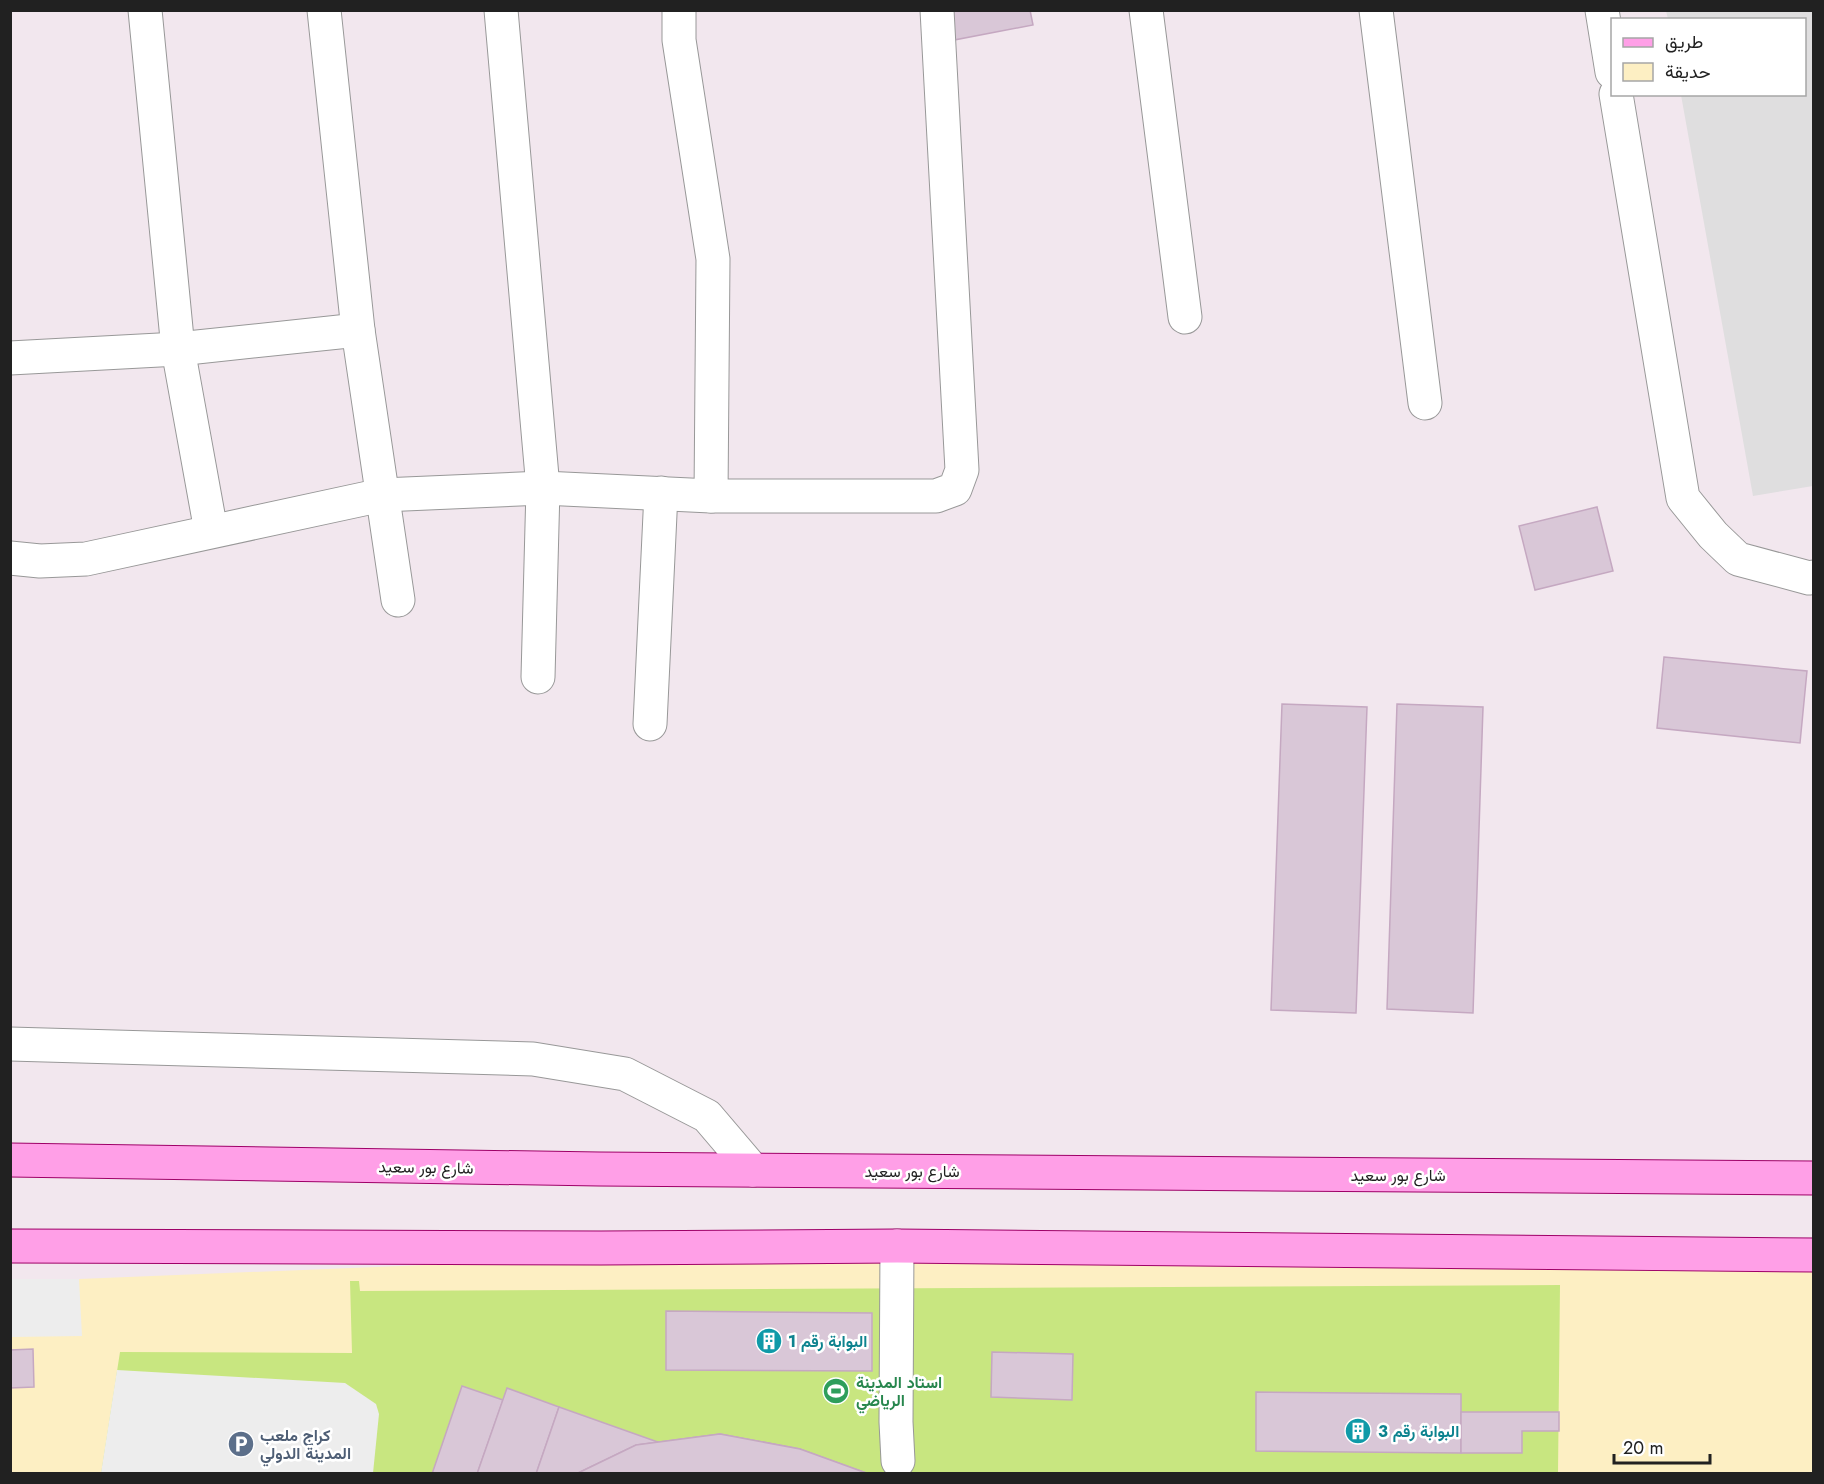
<svg xmlns="http://www.w3.org/2000/svg" width="1824" height="1484" viewBox="0 0 1824 1484" font-family="Jost,Vazirmatn,sans-serif">
	<rect width="100%" height="100%" fill="#f2e7ee"/>
	<polygon fill="#dfdedf" points="1666,11 1813,11 1813,486 1753,496 1681,95 1804,94 1804,20 1668,19"/>
	<polygon fill="#fdefc3" points="897,1246 1813,1253 1813,1473 11,1473 10,1279 79,1279"/>
	<polygon fill="#c8e680" points="350,1281 359,1281 360,1291 1560,1285 1558,1473 101,1474 120,1352 352,1353"/>
	<g fill="#ededed">
		<polygon points="11,1279 79,1279 82,1336 11,1337"/>
		<polygon points="117,1370 345,1383 376,1404 379,1414 373,1473 101,1473"/>
	</g>
	<g fill="#d9c7d7" stroke="#c5a8c1" stroke-width="1.5">
		<polygon points="949,10 1030,10 1033,25 954,40"/>
		<polygon points="1597,507 1613,571 1535,590 1519,526"/>
		<polygon points="1664,657 1807,671 1800,743 1657,728"/>
		<polygon points="1282,704 1367,707 1356,1013 1271,1010"/>
		<polygon points="1397,704 1483,707 1473,1013 1387,1009"/>
		<polygon points="666,1311 872,1313 872,1371 666,1370"/>
		<polygon points="33,1349 34,1387 10,1388 10,1350"/>
		<polygon points="992,1352 1073,1354 1072,1400 991,1397"/>
		<polygon points="462,1386 503,1400 477,1474 432,1474"/>
		<polygon points="507,1388 559,1407 536,1474 477,1474"/>
		<polygon points="1256,1392 1461,1394 1461,1453 1256,1451"/>
		<polygon points="559,1407 748,1474 536,1474"/>
		<polygon points="1461,1412 1559,1412 1559,1431 1522,1431 1522,1453 1461,1453"/>
		<polygon points="720,1434 800,1449 869,1474 576,1474 636,1445"/>
		<polygon points="720,1434 800,1449 869,1474 576,1474 636,1445"/>
	</g>
	<g fill="none" stroke-linecap="round" stroke-linejoin="round">
		<defs>
			<g id="minor">
				<polyline points="145,10 178,349 211,531"/>
				<polyline points="324,10 358,330 398,600"/>
				<polyline points="501,10 543,488 538,677"/>
				<polyline points="679,10 679,40 713,259 711,496"/>
				<polyline points="1146,10 1185,317"/>
				<polyline points="1376,10 1425,403"/>
				<polyline points="1602,10 1612,72"/>
				<polyline points="1616,94 1683,498 1713,535 1738,559 1809,578 1814,577"/>
				<polyline points="10,358 178,349 358,330"/>
				<polyline points="10,558 40,561 86,559 382,495 543,488 711,496 936,496 955,489 962,470 937,10"/>
				<polyline points="650,724 661,493"/>
				<polyline points="10,1044 533,1059 625,1074 707,1116 753,1170"/>
				<polyline points="897,1246 896,1422 898,1461"/>
			</g>
			<g id="major">
				<polyline points="10,1160 599,1169 1814,1178"/>
				<polyline points="10,1246 601,1248 897,1246 1814,1255"/>
			</g>
		</defs>
		<use href="#minor" stroke="#989898" stroke-width="35"/>
		<use href="#major" stroke="#9e0067" stroke-width="35"/>
		<use href="#minor" stroke="#fff" stroke-width="33"/>
		<use href="#major" stroke="#ff9fe7" stroke-width="33"/>
	</g>
	<defs>
		<symbol id="building-disc" viewBox="-11 -11 22 22"><circle r="9.5" fill="#0f9aa8" stroke="#fff"/><path d="M-4-6H4V6H1V3H-1V6H-4ZM-2.5-4.3h1.7v1.8h-1.7ZM.8-4.3h1.7v1.8H.8ZM-2.5-1h1.7V.8h-1.7ZM.8-1h1.7V.8H.8Z" fill="#fff"/></symbol>
		<symbol id="stadium-disc" viewBox="-11 -11 22 22"><circle r="9.5" fill="#2e9e5b" stroke="#fff"/><path d="M0-5a6.5 5 0 1 0 0 10a6.5 5 0 1 0 0-10ZM-3.5-1.8h7v3.6h-7Z" fill="#fff"/></symbol>
		<symbol id="parking-disc" viewBox="-11 -11 22 22"><circle r="9.5" fill="#5c6f8a" stroke="#fff"/><path d="M-3.5-5.5H1a3.5 3.5 0 0 1 0 7H-1V5.5H-3.5ZM-1-3.4V-.6H.8a1.4 1.4 0 0 0 0-2.8Z" fill="#fff"/></symbol>
	</defs>
	<g fill-rule="evenodd">
		<use href="#building-disc" x="754" y="1326" width="30" height="30"/>
		<use href="#stadium-disc" x="821" y="1376" width="30" height="30"/>
		<use href="#building-disc" x="1343" y="1416" width="30" height="30"/>
		<use href="#parking-disc" x="226" y="1429" width="30" height="30"/>
	</g>
	<g text-anchor="middle" stroke-width="5" stroke-linejoin="round" paint-order="stroke">
		<g font-size="16" fill="#212121" stroke="#fff">
			<text transform="translate(426 1167) rotate(1)" y="6">شارع بور سعيد</text>
			<text x="912" y="1177">شارع بور سعيد</text>
			<text x="1398" y="1181">شارع بور سعيد</text>
		</g>
		<g font-size="16" font-weight="bold" fill="#0d838f" stroke="#fff" text-anchor="start">
			<text x="788" y="1347">البوابة رقم 1</text>
			<text x="1378" y="1437">البوابة رقم 3</text>
		</g>
		<g font-size="16" font-weight="bold" fill="#27864d" stroke="#fff" text-anchor="start">
			<text x="856" y="1388">استاد المدينة<tspan x="856" dy="18">الرياضي</tspan></text>
		</g>
		<g font-size="16" font-weight="bold" fill="#4e5e75" stroke="#fff" text-anchor="start">
			<text x="260" y="1441">كراج ملعب<tspan x="260" dy="18">المدينة الدولي</tspan></text>
		</g>
	</g>
	<rect width="1824" height="1484" fill="none" stroke="#212121" stroke-width="24"/>
	<rect x="1611" y="18" width="195" height="78" fill="#ffffff" stroke="#a6a6a6" stroke-width="1.5"/>
	<rect x="1623" y="38" width="30" height="9" fill="#ff9fe7" stroke="#a6a6a6" stroke-width="1.5"/>
	<text x="1665" y="48" font-size="18" fill="#212121">طريق</text>
	<rect x="1623" y="63" width="30" height="18" fill="#fdefc3" stroke="#a6a6a6" stroke-width="1.5"/>
	<text x="1665" y="78" font-size="18" fill="#212121">حديقة</text>
	<path d="M1614 1454v9h96v-9" fill="none" stroke="#212121" stroke-width="3"/>
	<text x="1623" y="1454" font-size="18" fill="#212121" stroke="#ffffff" stroke-width="4.5" paint-order="stroke">20 m</text>
</svg>
